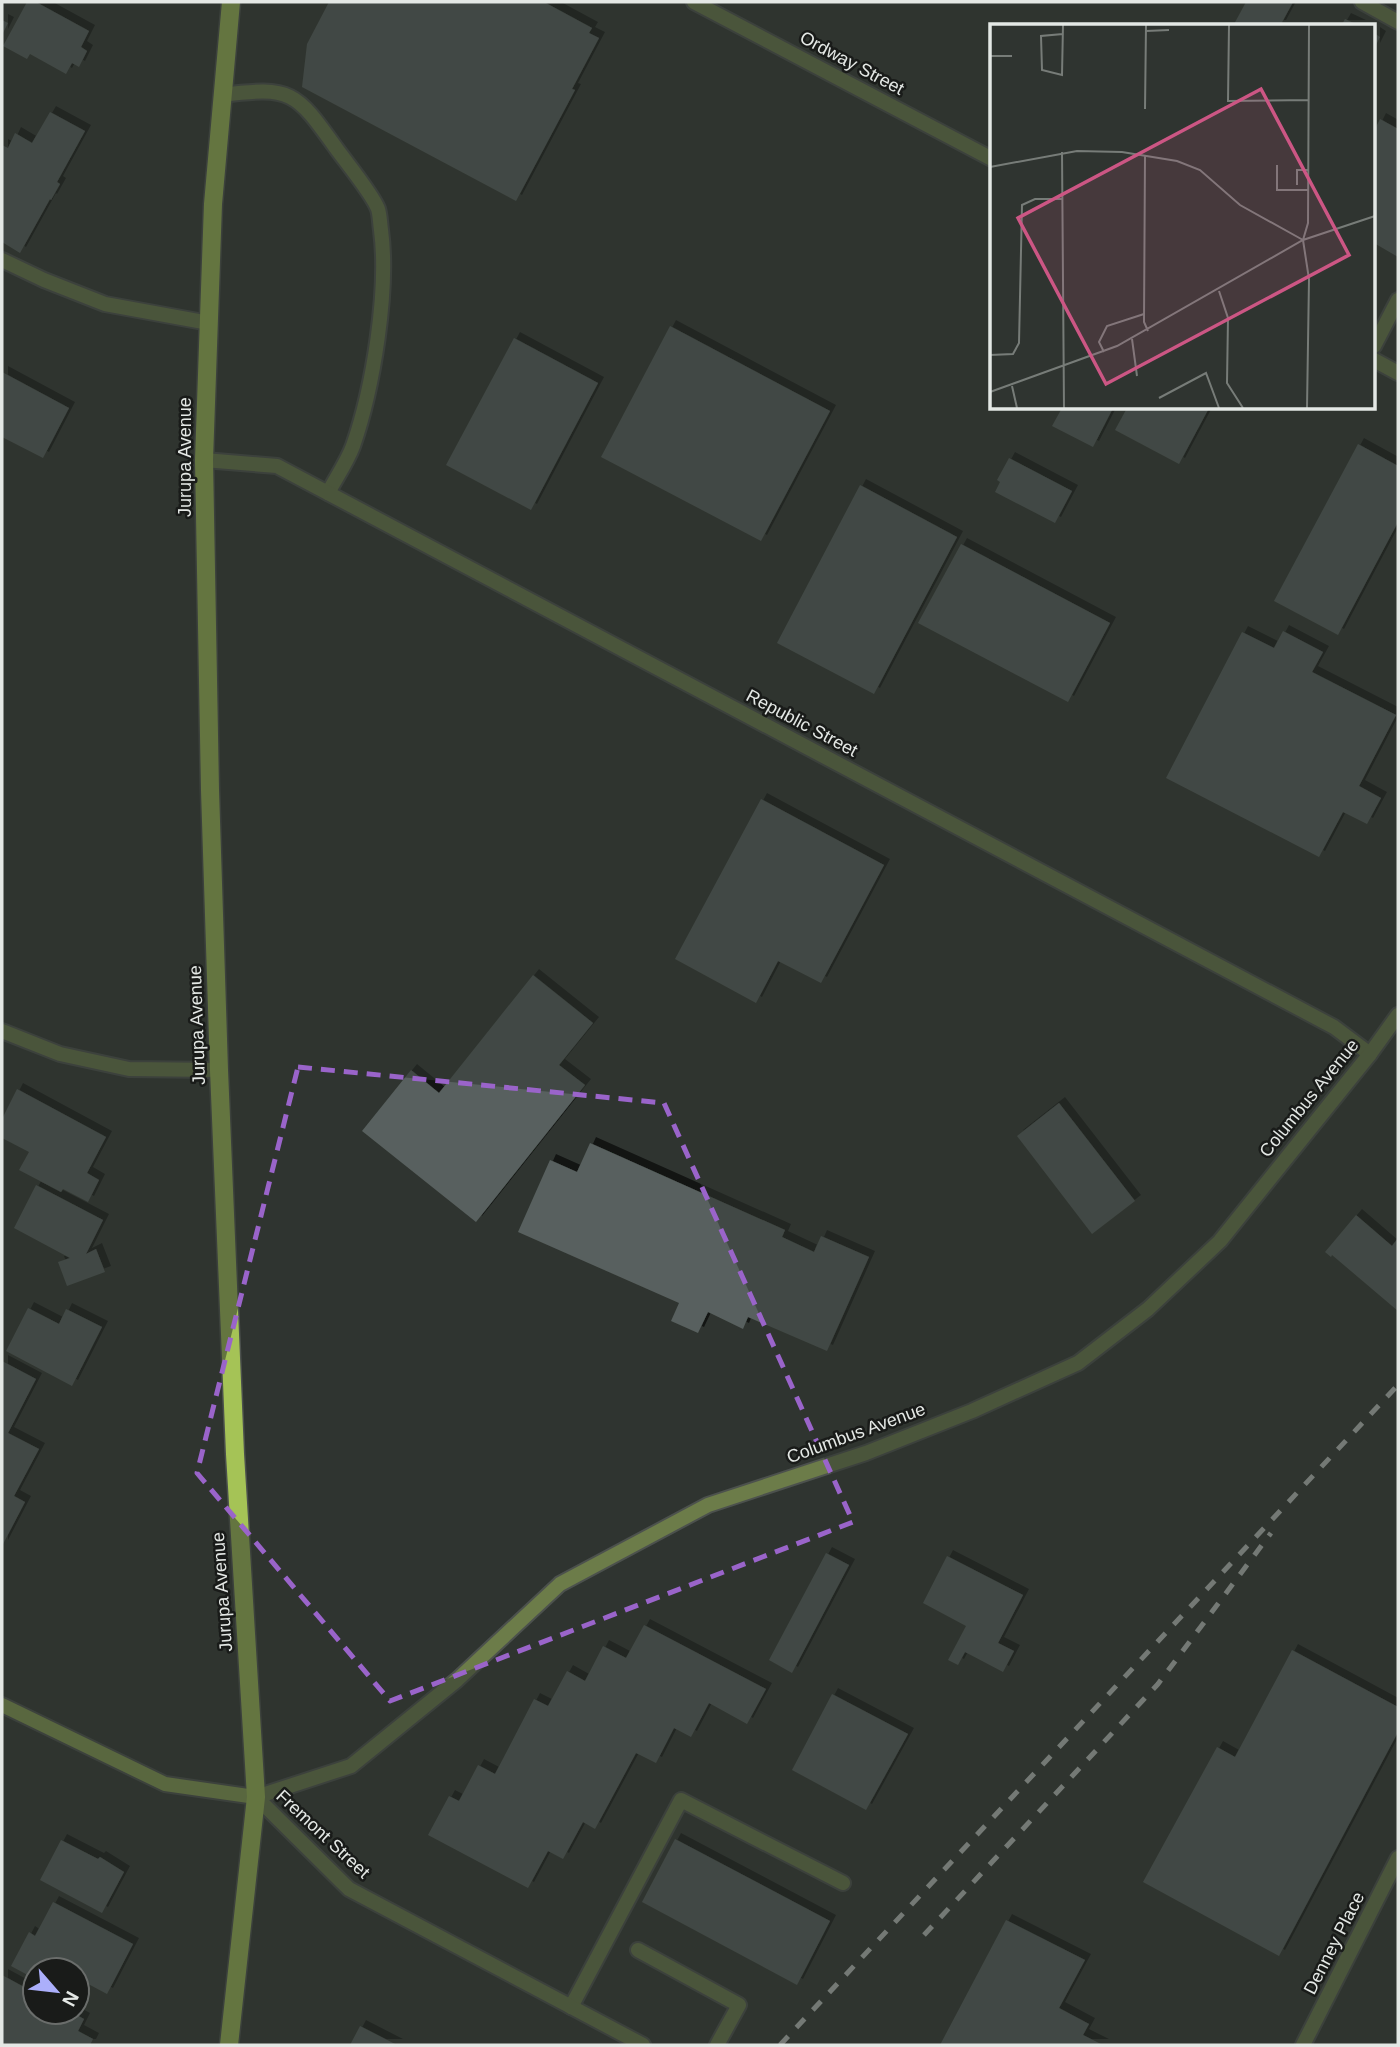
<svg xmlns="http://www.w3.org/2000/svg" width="1400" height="2047" viewBox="0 0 1400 2047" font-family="Arial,sans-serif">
	<defs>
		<filter id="shadow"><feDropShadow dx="6" dy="-6" stdDeviation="0" flood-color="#0009"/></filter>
	</defs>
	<rect width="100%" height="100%" fill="#2f3430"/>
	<g fill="#58605e" filter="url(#shadow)">
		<polygon points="27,2 36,2 89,31 81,47 87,51 79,67 72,63 66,74 30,54 27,59 3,46"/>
		<polygon points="329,2 544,2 592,28 589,33 599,38 572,89 575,90 516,201 302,87 307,44"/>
		<polygon points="1246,2 1293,2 1280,26 1233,26"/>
		<polygon points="1345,19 1360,26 1341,26"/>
		<polygon points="2,20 8,23 2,35"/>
		<polygon points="1374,33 1380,37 1374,49"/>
		<polygon points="50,112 85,131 57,182 60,184 51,200 50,199 20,253 2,242 2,145 8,148 15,133 32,143"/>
		<polygon points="1380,119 1398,129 1398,257 1374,243 1374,131"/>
		<polygon points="670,326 830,411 761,541 601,457"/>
		<polygon points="514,338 598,383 531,510 446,465"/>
		<polygon points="2,372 69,408 43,458 2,437"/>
		<polygon points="1062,408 1113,408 1093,447 1052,426"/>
		<polygon points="1127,408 1209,408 1179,464 1115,430"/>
		<polygon points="1358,444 1398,466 1398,522 1338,635 1274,601"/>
		<polygon points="1009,458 1072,491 1055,523 995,492 1000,482 997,480"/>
		<polygon points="860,485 957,537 874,694 777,643"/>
		<polygon points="961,544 1110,623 1068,702 918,623"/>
		<polygon points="1283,631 1323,652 1312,672 1396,715 1359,786 1381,798 1367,824 1343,812 1319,857 1166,778 1242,632 1274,648"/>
		<polygon points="761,799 884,865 821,983 778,961 756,1003 675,959"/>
		<polygon points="533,975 593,1023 559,1065 585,1085 476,1222 362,1131 411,1070 439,1093"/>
		<polygon points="17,1089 106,1137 87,1173 99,1180 88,1202 63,1189 61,1192 19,1170 29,1152 2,1138 2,1119"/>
		<polygon points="1059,1103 1135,1201 1092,1234 1017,1136"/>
		<polygon points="590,1143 785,1230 782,1237 814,1252 821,1236 869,1257 827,1351 748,1317 743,1329 708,1312 698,1333 671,1321 679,1303 518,1232 550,1160 577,1172"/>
		<polygon points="36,1185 103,1220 86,1254 96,1249 105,1272 67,1286 58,1262 70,1258 14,1228"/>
		<polygon points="1356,1215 1392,1246 1398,1238 1398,1311 1332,1255 1331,1257 1325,1252"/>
		<polygon points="28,1308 59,1324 66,1309 102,1327 72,1386 6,1351"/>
		<polygon points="2,1361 36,1379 8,1433 39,1449 14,1496 25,1502 2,1546"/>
		<polygon points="826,1553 849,1565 792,1673 769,1660"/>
		<polygon points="947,1556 1023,1595 998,1643 1014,1651 1003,1672 965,1652 958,1665 948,1660 966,1626 923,1603"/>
		<polygon points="644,1625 766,1689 747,1724 709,1703 691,1737 674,1728 656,1763 636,1753 595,1829 583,1822 563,1859 548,1851 528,1888 428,1835 449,1796 459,1801 478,1765 495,1774 534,1699 548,1706 567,1671 585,1681 603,1646 626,1658"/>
		<polygon points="1292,1650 1398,1707 1398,1732 1279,1956 1143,1882 1217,1747 1235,1757"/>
		<polygon points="832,1694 908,1734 866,1810 792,1770"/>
		<polygon points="675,1839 830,1921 797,1985 642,1902"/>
		<polygon points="61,1840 98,1859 100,1857 124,1872 102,1913 40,1880"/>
		<polygon points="53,1902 133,1944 107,1994 77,1978 77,1970 62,1970 56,1967 54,1970 35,1970 35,1979 11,1966 29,1932 35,1936"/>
		<polygon points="1006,1920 1085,1960 1059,2008 1089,2024 1083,2035 1103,2045 940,2045"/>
		<polygon points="2,1975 35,1993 35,2012 71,2012 84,2019 78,2031 93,2039 90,2045 2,2045"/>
		<polygon points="360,2026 397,2045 350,2045"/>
	</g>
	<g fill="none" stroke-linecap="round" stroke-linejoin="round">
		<defs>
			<g id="lane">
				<polyline points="1362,2 1398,22"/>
				<path d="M222 95C292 86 296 92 336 148 346 162 373 195 378 209 380 215 380 224 381 230 389 291 373 388 353 446 347 462 336 478 328 493"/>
				<polyline points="2,260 44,280 105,304 209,323"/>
				<polyline points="1374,346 1398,300"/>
				<polyline points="638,1950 739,2005 717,2045"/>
				<polyline points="571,2007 681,1800 843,1883"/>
			</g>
			<g id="street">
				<polyline points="694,2 992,159"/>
				<polyline points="1374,360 1398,373"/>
				<polyline points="204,460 277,466 1334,1027 1370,1054"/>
				<polyline points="2,1031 60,1054 129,1069 219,1070"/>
				<polyline points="643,2045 349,1889 256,1797 351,1766 457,1680 560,1584 708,1505 866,1453 972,1411 1078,1363 1148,1309 1220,1241 1370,1054 1398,1015"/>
				<polyline points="1303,2045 1398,1858"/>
			</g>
			<polyline id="secondary" points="2,1705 165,1784 256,1797"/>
			<polyline id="primary" points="229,2045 256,1797 235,1454 219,1070 210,790 204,460 213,204 231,2"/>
		</defs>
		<use href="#lane" stroke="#4c514d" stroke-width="18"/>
		<use href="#street" stroke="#4c514d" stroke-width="18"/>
		<use href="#secondary" stroke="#4c514d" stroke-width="18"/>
		<use href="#primary" stroke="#4c514d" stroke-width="21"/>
		<use href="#lane" stroke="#6c7c49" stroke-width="14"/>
		<use href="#street" stroke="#6c7c49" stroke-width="14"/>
		<use href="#secondary" stroke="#8ca452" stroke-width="14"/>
		<use href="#primary" stroke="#a5c356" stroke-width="18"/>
		<g stroke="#c8ccc9" stroke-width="5" stroke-dasharray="12 12" stroke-linecap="butt">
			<polyline points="924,1935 1158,1684 1271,1533"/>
			<polyline points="780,2045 1398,1385"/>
		</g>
	</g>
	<path d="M0 0H1400V2047H0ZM298 1067 664 1103 853 1522 390 1701 197 1473Z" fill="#2f3430" fill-opacity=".55" fill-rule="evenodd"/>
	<path fill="none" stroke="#9a64ca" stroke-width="5" stroke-dasharray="14 9" stroke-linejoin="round" d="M298 1067 664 1103 853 1522 390 1701 197 1473Z"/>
	<g text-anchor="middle" stroke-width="5" stroke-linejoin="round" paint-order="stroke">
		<g font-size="18" fill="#e4e8e5" stroke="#191b19">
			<text transform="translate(852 63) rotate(28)" y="6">Ordway Street</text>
			<text transform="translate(185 457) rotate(-90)" y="6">Jurupa Avenue</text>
			<text transform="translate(802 723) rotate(28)" y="6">Republic Street</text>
			<text transform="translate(197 1025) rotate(-92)" y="6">Jurupa Avenue</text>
			<text transform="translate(1309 1098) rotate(-51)" y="6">Columbus Avenue</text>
			<text transform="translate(856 1433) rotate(-20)" y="6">Columbus Avenue</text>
			<text transform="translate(222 1592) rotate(-94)" y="6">Jurupa Avenue</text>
			<text transform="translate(323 1834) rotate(43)" y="6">Fremont Street</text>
			<text transform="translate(1334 1943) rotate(-63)" y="6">Denney Place</text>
		</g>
	</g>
	<g transform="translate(990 24)">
		<rect width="385" height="385" fill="#2f3430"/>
		<path fill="none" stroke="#777c78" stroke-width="2" d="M239 1 238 77 319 76M156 7 179 6M73 10 51 12 52 46 72 51 73 1M0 32H22M155 85 156 1M72 128 74 384M155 131 154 298 158 307M287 141V166H318M0 143 87 127 132 128 187 137 210 146 250 181 313 216M307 161V146H318M229 267 238 294 237 359 253 384M142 315 147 352M114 328 109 318 117 302 154 290M0 331 23 330 29 319 32 181 45 175H72M22 362 27 384M0 368 127 322 313 216 385 192M169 374 216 349 229 384M317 384 319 255 313 216 318 199 319 1"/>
		<path fill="#cc5684" fill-opacity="0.15" stroke="#cc5684" stroke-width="3.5" d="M271 65 359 231 116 360 28 194Z"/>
		<rect width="385" height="385" fill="none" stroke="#e4e8e5" stroke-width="3.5"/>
	</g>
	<rect width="1400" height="2047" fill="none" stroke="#e4e8e5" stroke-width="7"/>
	<g transform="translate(56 1991) rotate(118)"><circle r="33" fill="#191b19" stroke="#6a6d6b" stroke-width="2"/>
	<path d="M0-5L12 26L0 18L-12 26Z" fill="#abaffb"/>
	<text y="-10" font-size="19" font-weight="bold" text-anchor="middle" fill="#e4e8e5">N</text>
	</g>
</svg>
